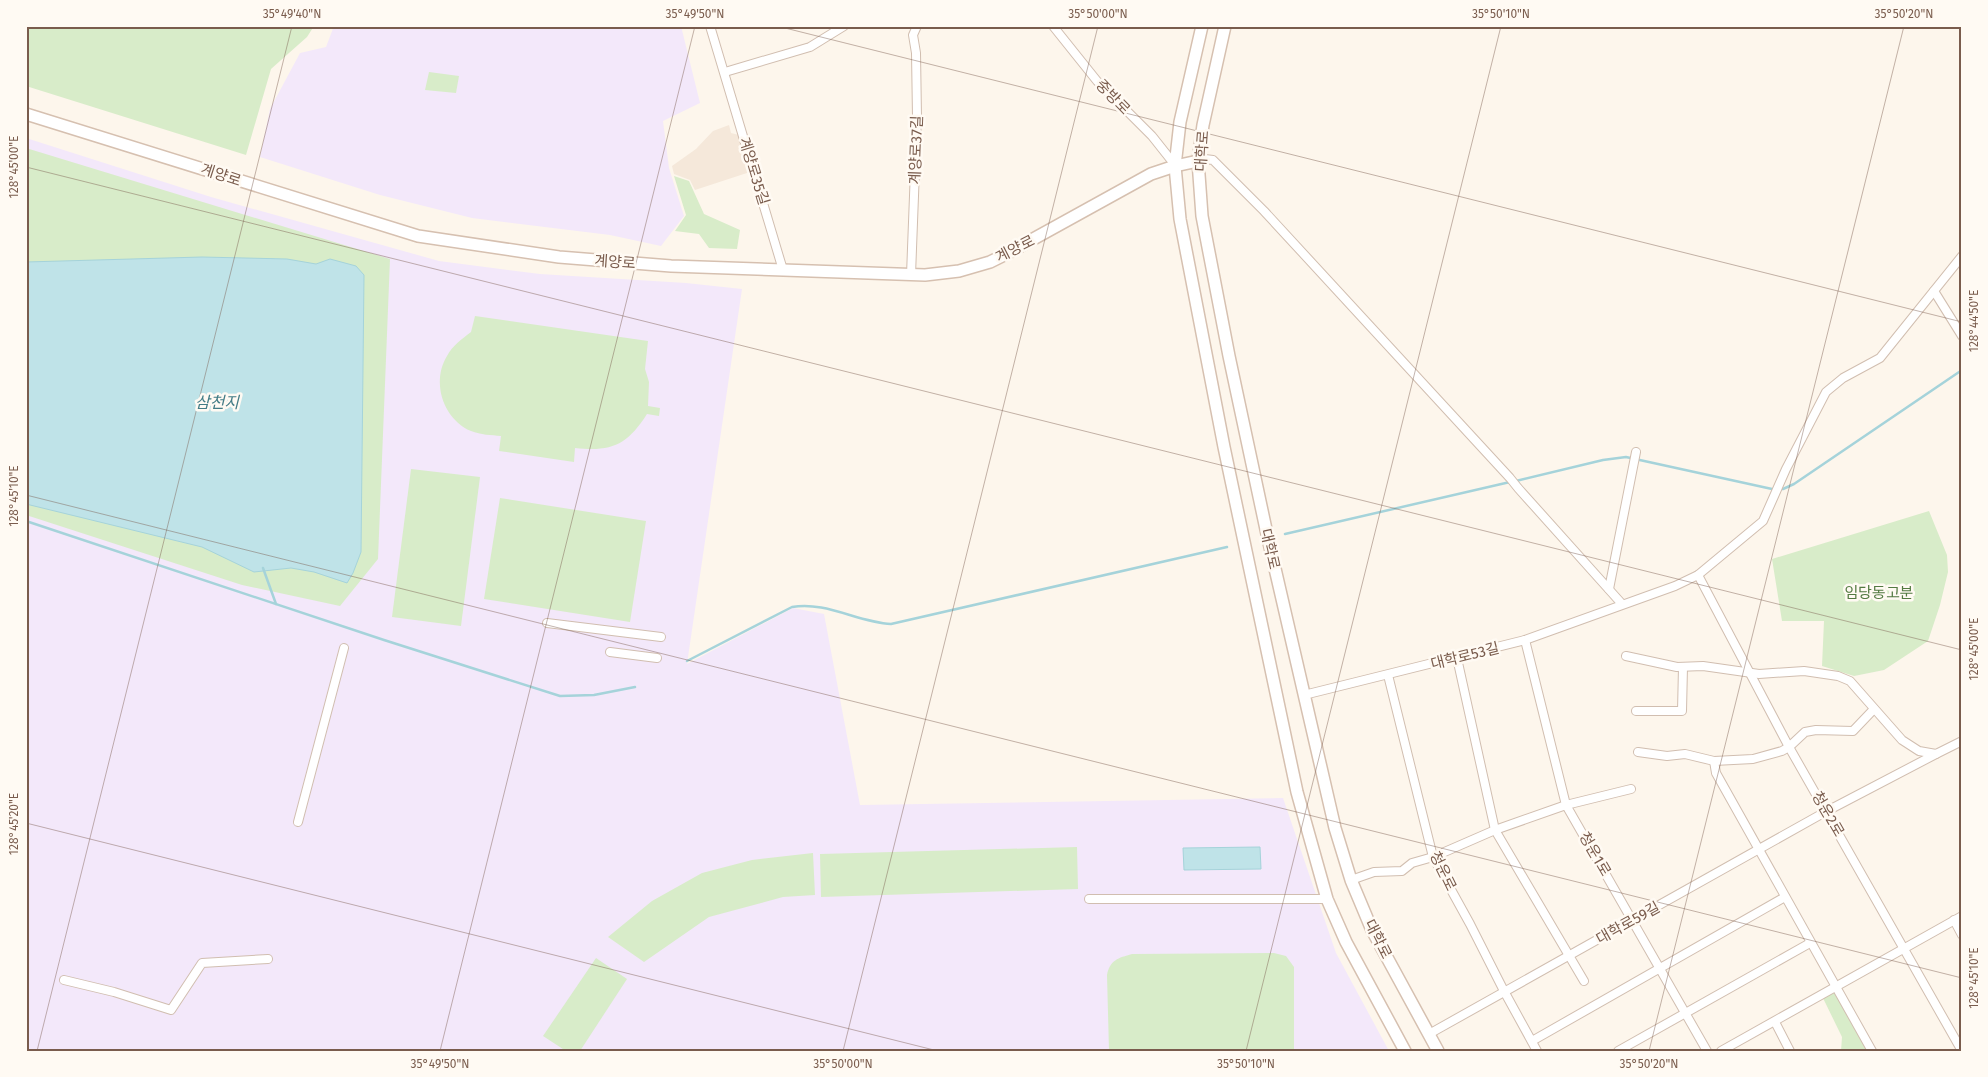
<svg xmlns="http://www.w3.org/2000/svg" width="1988" height="1077" viewBox="0 0 1988 1077" font-family="'Fira Sans','Noto Sans KR',sans-serif">
	<rect width="100%" height="100%" fill="#fdf6ec"/>
	<polygon fill="#f5e8da" points="729,125 731,133 739,135 750,172 695,190 690,180 674,174 672,166 696,149 713,131"/>
	<g fill="#f3e8fa">
		<polygon points="334,26 681,26 700,103 663,121 669,168 684,216 661,246 610,235 472,218 380,195 260,157 270,109 300,53 326,47"/>
		<polygon points="26,138 211,197 439,261 540,274 686,283 742,289 687,664 793,608 824,614 860,805 1283,798 1336,953 1389,1051 26,1051"/>
	</g>
	<g fill="#d8ecc9">
		<polygon points="26,26 314,26 307,37 271,69 246,155 26,86"/>
		<polygon points="429,72 459,76 456,93 425,90"/>
		<polygon points="26,148 390,259 378,559 340,606 242,585 26,515"/>
		<polygon points="674,176 689,181 704,214 740,230 737,249 709,248 699,234 675,231 686,215"/>
		<path d="M475 316 648 341 645 369 649 382 648 406 660 408 659 416 647 414C627 445 612 452 575 448L574 462 499 451 501 436C491 435 481 435 471 431 443 419 431 382 447 356 453 345 462 339 471 332Z"/>
		<polygon points="411,469 480,477 461,626 392,617"/>
		<polygon points="500,498 646,521 630,622 484,599"/>
		<polygon points="1929,511 1947,555 1948,572 1940,605 1928,641 1884,670 1854,676 1822,666 1824,621 1782,621 1772,559"/>
		<polygon points="1077,847 1078,889 821,897 820,854"/>
		<polygon points="813,853 815,895 783,897 709,917 644,962 608,937 652,901 702,873 752,860"/>
		<path d="M1274 953 1286 956 1294 967V1051H1109L1107 975C1110 960 1118 958 1132 954Z"/>
		<polygon points="596,958 627,979 580,1051 566,1051 543,1036"/>
		<polygon points="1835,988 1872,1051 1841,1051 1842,1037 1822,996"/>
	</g>
	<g fill="#bfe3e8" stroke="#a5d3da">
		<polygon points="202,257 287,259 316,264 330,259 356,266 364,275 361,552 353,573 347,583 314,572 291,568 254,572 202,547 26,504 26,262"/>
		<polygon points="1260,847 1261,869 1184,870 1183,848"/>
	</g>
	<g fill="none" stroke-linecap="round" stroke-linejoin="round">
		<g stroke="#a5d3da" stroke-width="2.5">
			<polyline points="1516,481 1603,460 1626,457 1772,489 1783,489 1794,484 1962,370"/>
			<polyline points="26,521 384,640 560,696 594,695 635,687"/>
			<polyline points="1285,534 1510,482"/>
			<polyline points="263,568 276,604"/>
			<path d="M687 661 792 607C826 601 857 622 891 624L1227 547"/>
		</g>
		<defs>
			<g id="street">
				<polyline points="710,26 783,270"/>
				<polyline points="1053,26 1097,81 1152,136 1175,165"/>
				<polyline points="725,72 810,47 844,26"/>
				<polyline points="1198,161 1205,159 1213,160 1264,211 1510,478 1518,488 1622,604"/>
				<polyline points="911,275 917,117 916,53 913,35 917,26"/>
				<polyline points="1934,291 1962,336"/>
				<polyline points="1698,575 1789,747 1962,1051"/>
				<polyline points="1609,589 1636,452"/>
				<polyline points="547,623 661,637"/>
				<polyline points="1525,640 1566,805 1707,1051"/>
				<polyline points="610,652 657,658"/>
				<polyline points="1626,656 1677,667 1703,666 1759,674 1804,671 1838,676 1850,681 1902,740 1919,751 1936,754 1962,741"/>
				<polyline points="1457,658 1495,830 1584,981"/>
				<polyline points="1388,675 1433,857 1470,924 1504,991 1537,1051"/>
				<polyline points="1304,695 1525,640 1675,586 1698,575 1763,521 1786,469 1826,392 1843,378 1880,358 1962,256"/>
				<polyline points="1636,711 1682,711 1683,667"/>
				<polyline points="1638,752 1667,756 1685,754 1714,761 1753,759 1782,751 1789,747 1805,732 1816,730 1853,731 1874,709"/>
				<polyline points="1714,761 1716,773 1872,1051"/>
				<polyline points="298,822 344,648"/>
				<polyline points="1351,880 1374,872 1402,871 1412,863 1433,857 1495,830 1566,805 1631,789"/>
				<polyline points="1089,899 1327,899"/>
				<polyline points="1954,920 1962,935"/>
				<polyline points="64,980 114,992 171,1010 202,963 268,959"/>
				<polyline points="1775,1022 1790,1051"/>
				<polyline points="1429,1034 1827,811 1936,754"/>
				<polyline points="1532,1041 1785,897"/>
				<polyline points="1618,1051 1810,943"/>
				<polyline points="1721,1051 1962,916"/>
			</g>
			<g id="secondary">
				<polyline points="1202,26 1180,122 1175,166 1180,219 1224,447 1297,792 1327,899 1346,942 1405,1051"/>
				<polyline points="1225,26 1203,125 1198,161 1202,216 1229,356 1267,534 1335,828 1351,880 1372,930 1438,1051"/>
				<polyline points="26,114 418,236 559,257 671,266 925,275 959,271 990,262 1008,253 1151,174 1175,166 1198,161"/>
			</g>
		</defs>
		<use href="#street" stroke="#d1beb0" stroke-width="10"/>
		<use href="#secondary" stroke="#d6c0b0" stroke-width="14"/>
		<use href="#street" stroke="#fff" stroke-width="8"/>
		<use href="#secondary" stroke="#fff" stroke-width="11"/>
	</g>
	<path fill="none" stroke="#7a5c4d" stroke-width="1" stroke-opacity="0.45" d="M777 26 1962 322M26 167 1962 650M26 495 1962 978M26 823 938 1051M37 1051 292 26M440 1051 695 26M843 1051 1098 26M1246 1051 1501 26M1649 1051 1904 26"/>
	<g text-anchor="middle" stroke-width="5" stroke-linejoin="round" paint-order="stroke">
		<g font-size="15" fill="#7a5c4d" stroke="#fffaf3">
			<text transform="translate(1113 97) rotate(46)" y="5">중방로</text>
			<text transform="translate(916 150) rotate(-88)" y="5">계양로37길</text>
			<text transform="translate(1202 151) rotate(-86)" y="5">대학로</text>
			<text transform="translate(754 171) rotate(73)" y="5">계양로35길</text>
			<text transform="translate(221 175) rotate(18)" y="5">계양로</text>
			<text transform="translate(1015 249) rotate(-27)" y="5">계양로</text>
			<text transform="translate(615 262) rotate(4)" y="5">계양로</text>
			<text transform="translate(1270 549) rotate(77)" y="5">대학로</text>
			<text transform="translate(1465 656) rotate(-14)" y="5">대학로53길</text>
			<text transform="translate(1828 814) rotate(60)" y="5">청운2로</text>
			<text transform="translate(1595 854) rotate(60)" y="5">청운1로</text>
			<text transform="translate(1443 871) rotate(64)" y="5">청운로</text>
			<text transform="translate(1628 923) rotate(-29)" y="5">대학로59길</text>
			<text transform="translate(1378 939) rotate(63)" y="5">대학로</text>
		</g>
		<g font-size="15" fill="#537a41" stroke="#fffaf3">
			<text x="1879" y="598">임당동고분</text>
		</g>
		<g font-size="16" font-style="italic" fill="#437c86" stroke="#fffaf3">
			<text x="217" y="408">삼천지</text>
		</g>
	</g>
	<rect width="1988" height="1077" fill="none" stroke="#fffaf3" stroke-width="55"/>
	<rect x="28" y="28" width="1932" height="1022" fill="none" stroke="#7a5c4d" stroke-width="2"/>
	<g font-size="12" text-anchor="middle" fill="#7a5c4d">
		<text x="292" y="18">35°49'40"N</text>
		<text x="695" y="18">35°49'50"N</text>
		<text x="1098" y="18">35°50'00"N</text>
		<text x="1501" y="18">35°50'10"N</text>
		<text x="1904" y="18">35°50'20"N</text>
		<text transform="translate(14 167) rotate(-90)" y="4">128°45'00"E</text>
		<text transform="translate(1974 321) rotate(-90)" y="4">128°44'50"E</text>
		<text transform="translate(14 496) rotate(-90)" y="4">128°45'10"E</text>
		<text transform="translate(1974 649) rotate(-90)" y="4">128°45'00"E</text>
		<text transform="translate(14 824) rotate(-90)" y="4">128°45'20"E</text>
		<text transform="translate(1974 978) rotate(-90)" y="4">128°45'10"E</text>
		<text x="440" y="1068">35°49'50"N</text>
		<text x="843" y="1068">35°50'00"N</text>
		<text x="1246" y="1068">35°50'10"N</text>
		<text x="1649" y="1068">35°50'20"N</text>
	</g>
</svg>
